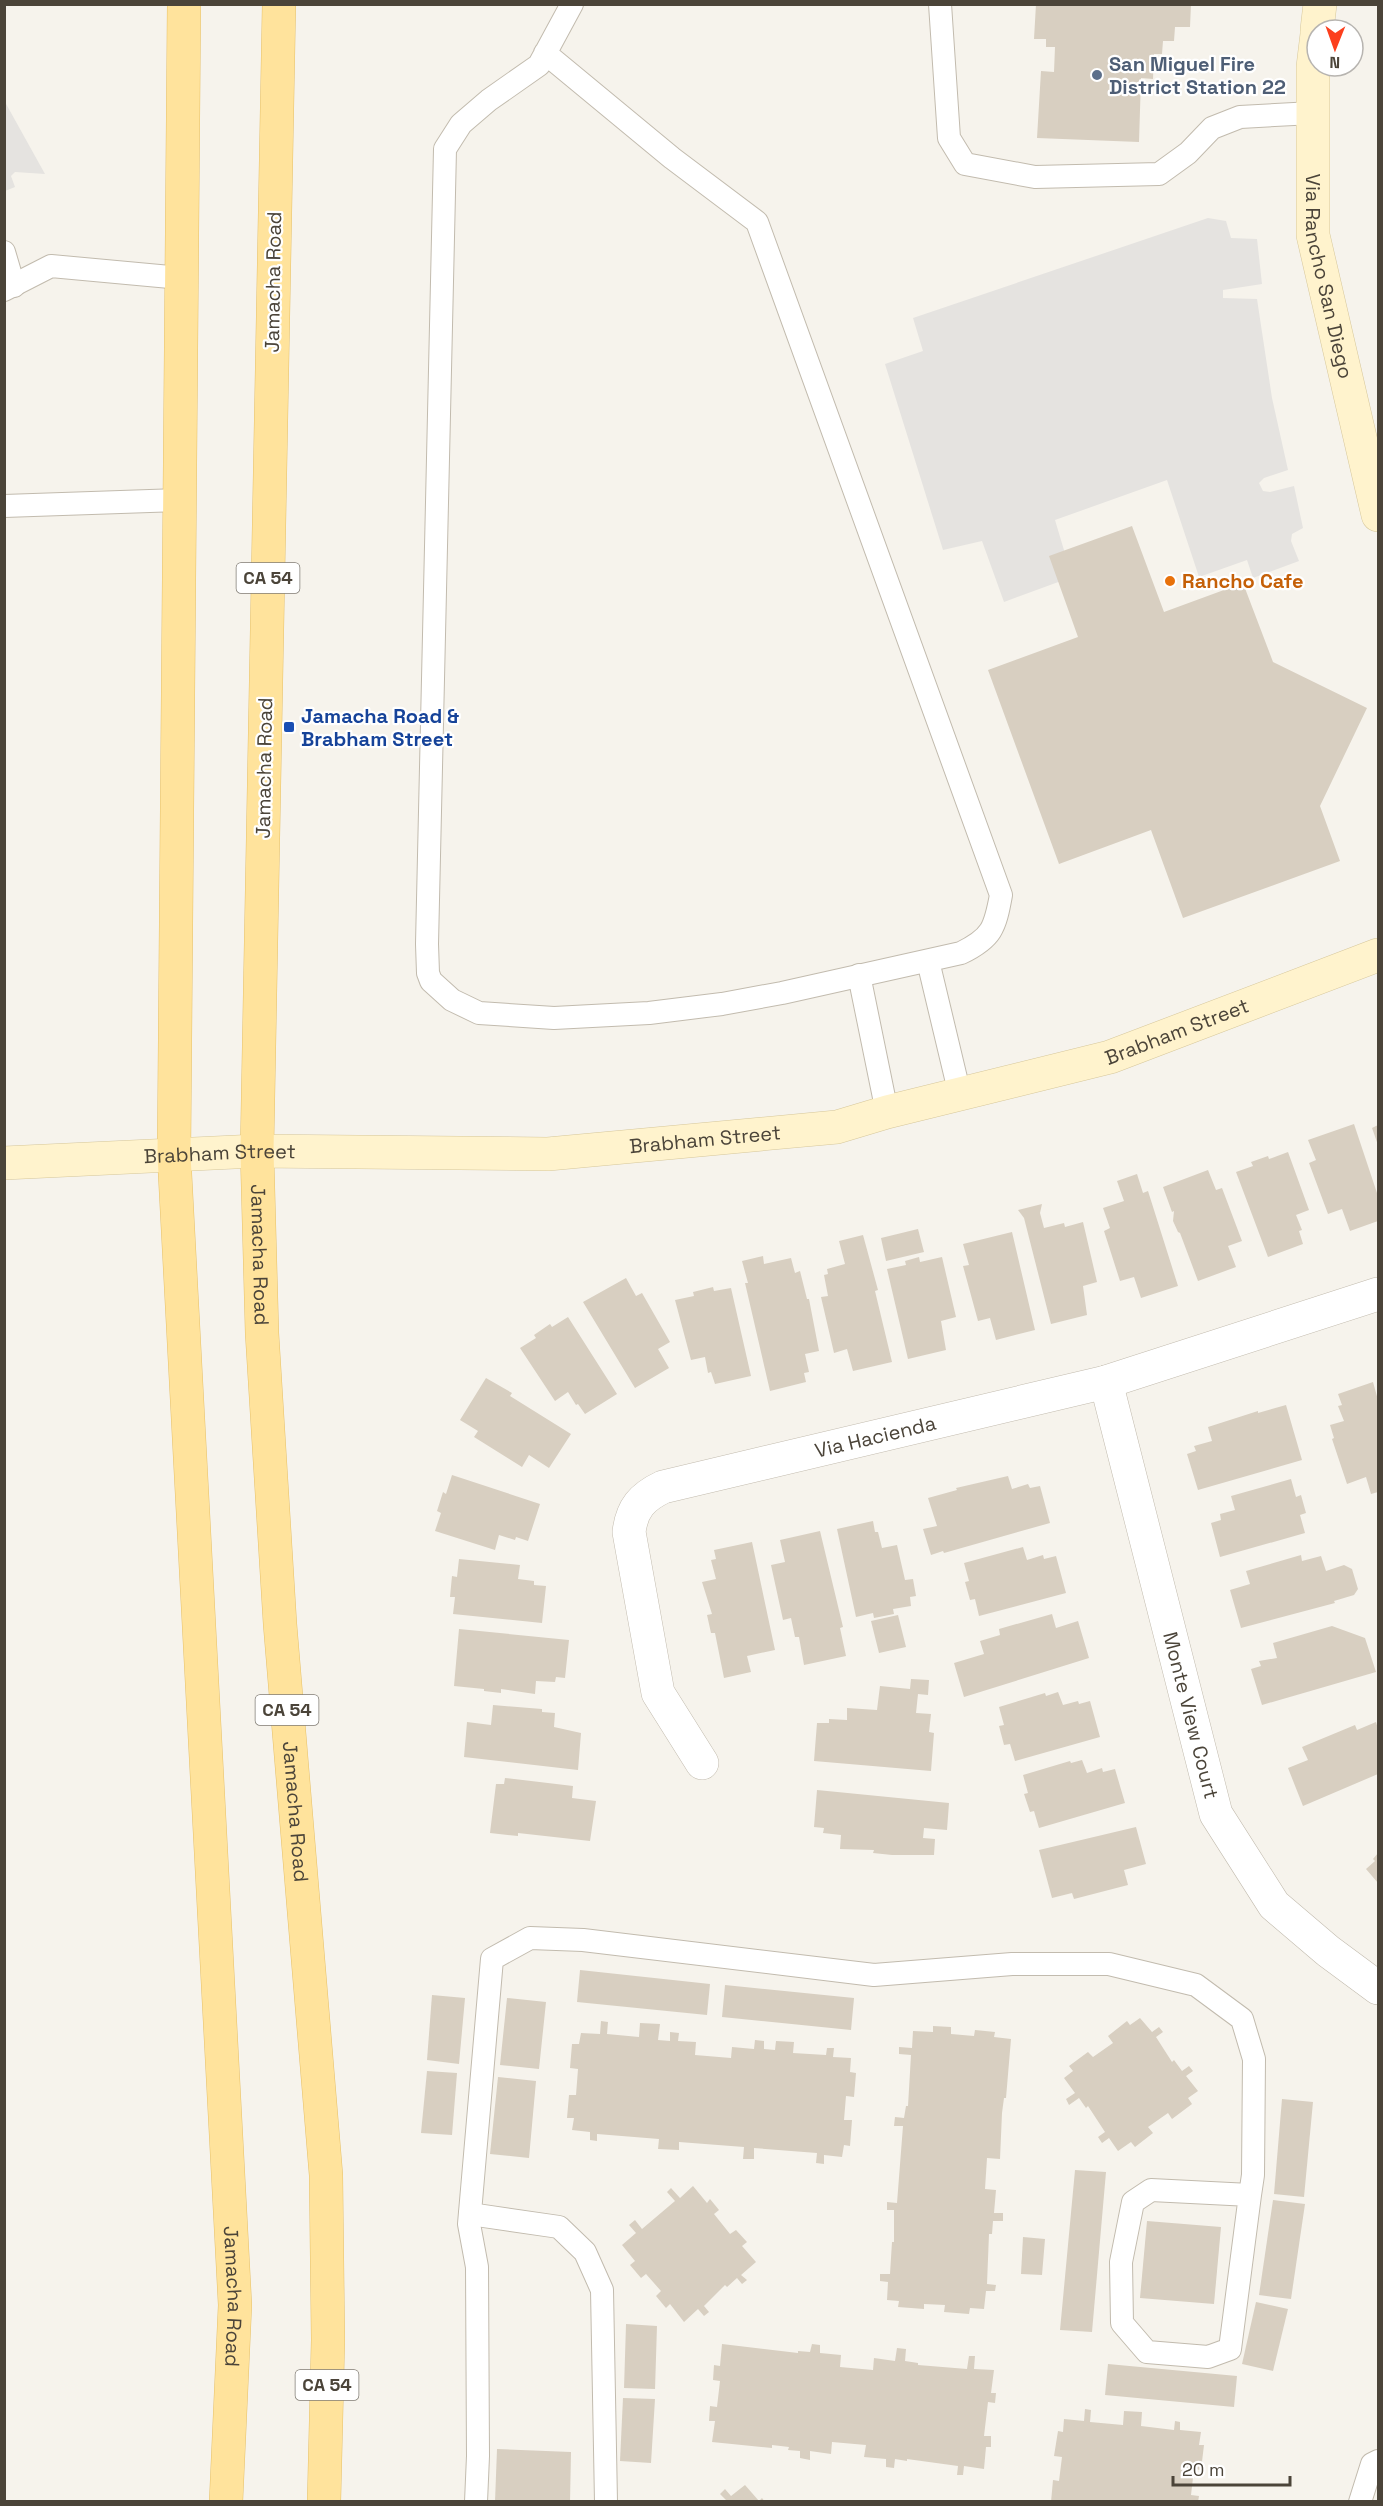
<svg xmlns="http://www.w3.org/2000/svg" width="1383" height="2506" viewBox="0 0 1383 2506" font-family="'Space Grotesk',sans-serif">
	<rect width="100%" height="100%" fill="#f6f3ec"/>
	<g fill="#e5e3e0">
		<polygon points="5,102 45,174 15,172 11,176 15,187 5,191"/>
		<polygon points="1208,218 1226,221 1231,238 1257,239 1262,284 1223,290 1223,298 1257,299 1272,398 1288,470 1264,478 1259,483 1263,491 1270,492 1294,486 1303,528 1292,534 1291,541 1299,561 1253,578 1247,560 1199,577 1167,480 1055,520 1072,577 1004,602 982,541 943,550 885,364 923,351 913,318"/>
	</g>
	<g fill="#d8cfc1">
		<polygon points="1036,4 1191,4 1190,27 1175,27 1174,41 1163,41 1162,54 1154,54 1153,79 1141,78 1139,142 1037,138 1041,71 1054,72 1055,47 1046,47 1046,39 1034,39"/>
		<polygon points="1132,526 1164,612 1243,583 1273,662 1367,708 1320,806 1340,861 1183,918 1151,830 1059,864 988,670 1078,637 1049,556"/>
		<polygon points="1354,1124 1378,1196 1378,1221 1350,1231 1342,1209 1328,1214 1309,1163 1316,1160 1308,1140"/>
		<polygon points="1378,1125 1378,1145 1372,1128"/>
		<polygon points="1288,1152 1309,1210 1296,1215 1302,1230 1299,1231 1303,1244 1268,1257 1236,1172 1253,1166 1251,1162 1268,1156 1269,1159"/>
		<polygon points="1208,1170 1216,1190 1222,1188 1242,1241 1228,1246 1236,1267 1198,1281 1180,1233 1178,1232 1173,1221 1174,1211 1172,1212 1163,1187"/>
		<polygon points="1137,1174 1143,1193 1148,1191 1178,1286 1141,1298 1134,1277 1120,1281 1104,1231 1110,1228 1103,1208 1124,1201 1117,1181"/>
		<polygon points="1042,1204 1040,1213 1044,1228 1064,1223 1065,1227 1083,1222 1097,1282 1083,1286 1087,1315 1051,1324 1024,1218 1018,1210"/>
		<polygon points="918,1229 924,1252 886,1261 881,1238"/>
		<polygon points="1012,1232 1035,1330 996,1340 990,1318 978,1321 963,1266 969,1265 963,1244"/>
		<polygon points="863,1235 878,1290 875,1291 892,1362 853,1371 847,1349 834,1353 821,1297 828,1296 824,1275 828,1274 827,1269 845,1264 839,1241"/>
		<polygon points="763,1256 764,1264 791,1258 795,1273 800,1271 807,1299 809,1299 819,1351 805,1354 809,1372 804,1373 806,1382 770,1391 745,1283 748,1283 742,1261"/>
		<polygon points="919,1257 920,1262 942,1257 956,1317 941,1321 946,1350 908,1359 887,1269 906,1265 905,1261"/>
		<polygon points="626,1278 636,1296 642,1293 670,1342 658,1349 669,1368 635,1388 583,1302"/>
		<polygon points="713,1287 714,1291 731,1288 751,1376 715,1384 711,1372 708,1373 705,1357 691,1360 675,1300 694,1296 693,1292"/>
		<polygon points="568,1317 617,1394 585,1414 578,1404 576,1405 568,1392 555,1401 520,1348 536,1338 534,1335 550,1324 552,1327"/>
		<polygon points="486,1378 512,1393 510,1396 571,1434 549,1468 529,1455 522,1467 474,1437 478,1431 460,1420"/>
		<polygon points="1373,1382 1378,1400 1378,1492 1371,1494 1366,1477 1347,1484 1332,1439 1334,1438 1330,1425 1344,1421 1338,1406 1342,1405 1338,1394"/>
		<polygon points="1286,1405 1302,1460 1198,1490 1187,1454 1196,1451 1194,1446 1212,1441 1208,1427 1258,1411 1258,1413"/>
		<polygon points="452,1475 540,1504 528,1541 516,1537 515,1540 499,1535 495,1550 435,1531 441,1513 437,1511 443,1492 446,1494"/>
		<polygon points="1008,1476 1012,1489 1028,1484 1030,1488 1040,1486 1050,1523 944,1553 943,1551 931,1555 923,1529 937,1526 928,1498 957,1490 956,1488"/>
		<polygon points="1291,1479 1296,1497 1301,1495 1306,1513 1300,1515 1305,1533 1220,1557 1211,1523 1221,1520 1220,1514 1235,1510 1231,1496"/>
		<polygon points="873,1521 875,1532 878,1532 882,1548 897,1545 905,1580 913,1579 916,1596 910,1597 911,1606 893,1609 894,1614 874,1618 873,1613 856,1617 837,1529"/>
		<polygon points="820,1531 843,1627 840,1628 846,1656 804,1665 799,1637 795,1637 791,1618 783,1620 771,1565 785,1562 780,1540"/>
		<polygon points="752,1542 775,1650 747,1656 751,1672 724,1678 715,1633 711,1633 707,1615 712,1614 702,1582 716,1579 711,1560 716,1559 714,1550"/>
		<polygon points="1023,1547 1027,1560 1043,1555 1044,1559 1056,1556 1066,1593 979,1616 975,1599 970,1600 965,1582 969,1581 964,1563"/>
		<polygon points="1301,1555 1302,1561 1321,1556 1326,1571 1344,1565 1352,1569 1358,1589 1354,1595 1334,1601 1335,1603 1241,1628 1230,1590 1250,1584 1246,1571"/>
		<polygon points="459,1559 520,1565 518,1579 534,1581 534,1585 546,1586 542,1623 453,1614 455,1597 450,1597 452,1576 457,1577"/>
		<polygon points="1052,1614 1056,1628 1078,1621 1089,1658 964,1697 954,1663 984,1654 980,1641 1000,1635 999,1629"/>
		<polygon points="898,1615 906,1647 879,1653 871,1621"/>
		<polygon points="1332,1626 1365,1638 1376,1672 1262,1705 1251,1669 1261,1666 1259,1661 1277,1658 1273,1643"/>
		<polygon points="459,1629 569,1640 565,1678 556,1677 555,1682 536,1681 535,1694 501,1689 501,1693 484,1691 484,1689 454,1686"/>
		<polygon points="911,1679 929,1680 928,1695 918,1694 916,1713 931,1714 929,1732 934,1733 931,1771 814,1761 817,1723 829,1723 829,1719 847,1720 847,1708 877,1710 880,1686 910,1689"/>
		<polygon points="1058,1692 1063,1705 1078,1701 1079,1704 1090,1701 1100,1737 1015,1761 1010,1744 1004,1745 999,1726 1004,1725 999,1707 1045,1693 1046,1696"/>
		<polygon points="493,1705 542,1709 542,1712 555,1713 554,1727 581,1733 578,1770 464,1757 467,1722 491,1725"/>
		<polygon points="1376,1722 1378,1729 1378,1774 1303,1806 1288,1768 1308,1760 1302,1747 1355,1725 1357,1730"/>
		<polygon points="1082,1760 1087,1773 1102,1768 1103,1772 1115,1769 1125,1803 1039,1828 1034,1811 1030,1812 1024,1794 1028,1793 1023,1775 1070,1761 1071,1763"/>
		<polygon points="505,1778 573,1786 572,1798 596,1801 590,1841 518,1833 518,1836 490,1833 496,1784 504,1784"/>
		<polygon points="817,1790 949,1803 947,1830 924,1828 923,1838 935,1839 934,1855 892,1855 873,1853 874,1850 840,1849 841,1835 823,1833 824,1828 814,1827"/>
		<polygon points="1136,1827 1146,1864 1124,1870 1128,1885 1074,1899 1072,1893 1052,1898 1039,1850"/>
		<polygon points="1378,1853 1378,1883 1366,1869 1375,1861 1373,1859"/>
		<polygon points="580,1970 710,1984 707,2015 577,2002"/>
		<polygon points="725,1985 854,1998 851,2030 722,2017"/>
		<polygon points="432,1995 465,1998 459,2064 427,2060"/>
		<polygon points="507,1998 546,2002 539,2069 500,2065"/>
		<polygon points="1140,2018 1152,2032 1159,2027 1163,2032 1156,2037 1172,2062 1174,2060 1182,2071 1189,2066 1193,2071 1186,2076 1198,2091 1188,2098 1192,2104 1172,2119 1168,2113 1148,2127 1153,2133 1135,2147 1131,2142 1118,2151 1109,2138 1102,2143 1098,2137 1105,2132 1088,2106 1086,2108 1079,2098 1069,2105 1066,2099 1075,2093 1064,2078 1073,2071 1069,2066 1088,2052 1093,2057 1113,2043 1108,2036 1127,2021 1130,2025"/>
		<polygon points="601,2021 608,2022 607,2034 639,2037 640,2023 660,2024 658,2040 670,2041 670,2032 679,2033 678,2041 696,2042 695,2055 731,2058 732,2047 754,2049 755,2040 764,2041 764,2049 775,2050 776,2041 794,2042 793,2053 826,2055 827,2048 834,2048 833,2057 851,2058 850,2072 856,2073 854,2097 846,2096 844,2120 852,2120 850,2146 844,2145 842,2157 824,2155 824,2164 816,2163 817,2153 754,2148 754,2159 743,2159 744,2147 679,2142 679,2150 658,2149 659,2139 597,2134 597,2141 590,2140 590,2132 572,2130 574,2118 567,2118 569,2095 576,2095 578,2069 570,2068 572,2044 579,2044 581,2033 600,2034"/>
		<polygon points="933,2026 951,2027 951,2034 974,2036 975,2030 995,2032 994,2037 1011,2039 1006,2098 1004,2098 1002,2113 1000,2159 987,2158 985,2189 996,2190 994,2213 1003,2213 1003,2221 993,2221 992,2234 989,2234 987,2284 996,2285 995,2291 986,2291 984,2309 970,2308 969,2314 944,2312 945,2305 924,2304 924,2309 898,2307 899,2301 887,2300 888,2282 880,2281 880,2274 890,2274 892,2242 894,2242 894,2210 887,2210 887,2202 897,2203 903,2126 894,2126 895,2117 904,2118 906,2106 908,2106 911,2055 899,2054 899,2047 912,2048 913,2031 933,2032"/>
		<polygon points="427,2071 457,2073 452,2135 421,2133"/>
		<polygon points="498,2077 536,2081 529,2158 490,2154"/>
		<polygon points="1282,2099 1313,2102 1304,2197 1274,2194"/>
		<polygon points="1075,2170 1106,2172 1092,2332 1060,2330"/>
		<polygon points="693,2186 707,2203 710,2199 719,2210 714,2214 730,2234 736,2230 747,2242 742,2246 756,2262 741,2275 747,2280 742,2284 737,2278 727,2287 725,2285 704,2306 709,2312 704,2316 698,2309 684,2322 670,2304 666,2308 656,2296 661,2291 646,2274 641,2278 630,2265 635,2261 622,2245 636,2233 629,2225 635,2220 642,2229 675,2201 667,2192 671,2188 680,2198"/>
		<polygon points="1273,2200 1305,2204 1291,2299 1259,2295"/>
		<polygon points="1147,2221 1221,2227 1214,2304 1140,2298"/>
		<polygon points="1023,2237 1045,2239 1042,2275 1021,2274"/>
		<polygon points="1256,2302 1288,2309 1273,2371 1242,2364"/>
		<polygon points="626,2324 657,2326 655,2389 624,2388"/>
		<polygon points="722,2344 798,2353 798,2351 810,2352 812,2344 820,2345 820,2353 841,2355 840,2367 873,2370 874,2358 895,2361 897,2348 906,2349 905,2361 918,2363 918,2365 967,2369 969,2356 975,2356 974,2369 994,2370 991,2393 996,2393 995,2403 988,2402 984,2436 991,2436 991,2447 986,2447 984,2469 964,2466 963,2475 957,2475 958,2466 907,2459 907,2461 895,2459 894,2468 886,2467 886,2459 864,2457 866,2445 832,2442 831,2454 810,2451 810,2460 800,2458 800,2451 788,2450 789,2447 772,2445 772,2448 712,2442 715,2421 709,2421 710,2406 717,2407 720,2381 713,2380 714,2365 720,2366"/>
		<polygon points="1108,2364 1237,2376 1234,2407 1105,2395"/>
		<polygon points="623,2398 655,2399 651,2463 620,2461"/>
		<polygon points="1085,2409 1091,2410 1090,2422 1123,2425 1124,2411 1142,2412 1141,2426 1174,2430 1175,2421 1180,2422 1180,2430 1201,2432 1199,2445 1204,2445 1201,2470 1194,2469 1191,2495 1199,2496 1198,2502 1051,2502 1053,2480 1059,2481 1062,2457 1054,2456 1058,2431 1063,2432 1064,2419 1084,2421"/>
		<polygon points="497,2449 571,2452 570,2502 495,2502"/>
		<polygon points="745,2485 759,2501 762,2498 765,2502 724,2502 726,2500 720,2494 725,2489 731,2496"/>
	</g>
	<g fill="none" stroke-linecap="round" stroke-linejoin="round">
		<defs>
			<g id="lane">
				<polyline points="940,4 949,138 965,164 1035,177 1159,174 1188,153 1212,128 1240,117 1313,113"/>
				<path d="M545 53 672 158 757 222 1001 895C995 928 992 938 961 953L782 993 722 1004 649 1013 554 1018 479 1013 452 1000 431 981 428 973 427 944 445 149 461 124 489 100 539 65 572 4"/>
				<polyline points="4,252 14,286"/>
				<polyline points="4,290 51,266 181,278"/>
				<polyline points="4,506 179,500"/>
				<polyline points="928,961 960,1095"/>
				<polyline points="859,975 887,1112"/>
				<polyline points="470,2214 559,2227 585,2252 602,2290 606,2502"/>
				<polyline points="476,2502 478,2456 477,2267 469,2224 492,1959 530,1938 583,1940 874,1975 1012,1964 1109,1964 1196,1985 1242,2019 1254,2059 1253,2175 1250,2195 1230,2349 1208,2357 1147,2352 1122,2323 1121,2262 1133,2202 1151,2190 1250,2195"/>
				<polyline points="1360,2502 1372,2464 1378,2461"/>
			</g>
			<g id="street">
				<path id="s1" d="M1106 1382 1216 1814 1274 1905 1328 1951 1378 1988"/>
				<path id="s2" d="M702 1763 658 1693 629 1532C632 1508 642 1497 663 1487L1106 1382 1378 1294"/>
			</g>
			<g id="secondary">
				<polyline points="1317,30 1320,4"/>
				<path id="s3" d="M1317 34 1313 67V235L1378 515"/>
				<path id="s4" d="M4 1163 257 1151 548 1154 837 1127 887 1112 1110 1057 1378 955"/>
			</g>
			<g id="primary">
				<path id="s5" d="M184 4 174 1155 235 2305 226 2502"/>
				<path id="s6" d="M279 4 257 1151 262 1333 280 1624 326 2175 328 2340 324 2502"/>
			</g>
		</defs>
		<use href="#lane" stroke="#c2bbae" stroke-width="24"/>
		<use href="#street" stroke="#c2bbae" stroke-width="34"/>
		<use href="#secondary" stroke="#d6c79b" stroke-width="34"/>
		<use href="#primary" stroke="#e6c16a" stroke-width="34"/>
		<use href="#lane" stroke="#fff" stroke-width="22"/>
		<use href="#street" stroke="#fff" stroke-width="33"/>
		<use href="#secondary" stroke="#fff3cd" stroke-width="33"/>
		<use href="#primary" stroke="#ffe39c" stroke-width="33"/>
	</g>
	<circle fill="#5c6f8a" stroke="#fff" stroke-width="2" cx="1097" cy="75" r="6"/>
	<circle fill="#e8710a" stroke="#fff" stroke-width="2" cx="1170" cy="581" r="6"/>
	<rect fill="#1a4fb4" stroke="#fff" stroke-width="2" x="283" y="721" width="12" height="12" rx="3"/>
	<g text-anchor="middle" stroke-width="4.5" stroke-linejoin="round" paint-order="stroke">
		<g fill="#fff" stroke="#817c74" stroke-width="1.5">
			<rect x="236.5" y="563" width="63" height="30" rx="4.5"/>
			<rect x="255.5" y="1695" width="63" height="30" rx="4.5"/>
			<rect x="295.5" y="2370" width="63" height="30" rx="4.5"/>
		</g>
		<g font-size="18" font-weight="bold" fill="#4b4439">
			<text x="268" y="584">CA 54</text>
			<text x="287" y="1716">CA 54</text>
			<text x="327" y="2391">CA 54</text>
		</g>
		<g font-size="20" font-weight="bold" fill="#4e5e75" stroke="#fff" text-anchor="start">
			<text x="1109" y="71">San Miguel Fire<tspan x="1109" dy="23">District Station 22</tspan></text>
		</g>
		<g font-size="20" fill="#4b4439" stroke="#fff">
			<text dy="7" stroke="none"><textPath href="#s3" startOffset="244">Via Rancho San Diego</textPath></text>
			<text transform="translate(273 282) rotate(-89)" y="7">Jamacha Road</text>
			<text transform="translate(264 768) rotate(-89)" y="7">Jamacha Road</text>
			<text dy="7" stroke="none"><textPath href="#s4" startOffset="1188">Brabham Street</textPath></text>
			<text dy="7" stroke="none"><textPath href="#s4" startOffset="702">Brabham Street</textPath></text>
			<text dy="7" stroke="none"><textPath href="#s4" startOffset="216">Brabham Street</textPath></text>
			<text dy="7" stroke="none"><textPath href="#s6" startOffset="1251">Jamacha Road</textPath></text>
			<text dy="7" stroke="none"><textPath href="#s2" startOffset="524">Via Hacienda</textPath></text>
			<text dy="7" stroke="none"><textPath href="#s1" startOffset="344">Monte View Court</textPath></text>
			<text dy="7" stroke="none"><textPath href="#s6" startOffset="1809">Jamacha Road</textPath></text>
			<text dy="7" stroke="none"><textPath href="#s5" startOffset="2294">Jamacha Road</textPath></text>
		</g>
		<g font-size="20" font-weight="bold" fill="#c56008" stroke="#fff" text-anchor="start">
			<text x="1182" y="588">Rancho Cafe</text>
		</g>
		<g font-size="20" font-weight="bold" fill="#164399" stroke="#fff" text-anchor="start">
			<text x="301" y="723">Jamacha Road &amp;<tspan x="301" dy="23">Brabham Street</tspan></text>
		</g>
	</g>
	<rect width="1383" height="2506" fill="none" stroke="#4b4439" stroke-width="12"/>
	<g transform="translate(1335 48) rotate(181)"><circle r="28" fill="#ffffff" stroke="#b7b4b0" stroke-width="1.5"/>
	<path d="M0-4.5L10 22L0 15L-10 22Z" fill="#fc3f1d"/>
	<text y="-9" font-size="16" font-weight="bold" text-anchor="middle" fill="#4b4439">N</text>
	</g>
	<path d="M1173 2476v9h117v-9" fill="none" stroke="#4b4439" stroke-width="3"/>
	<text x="1182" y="2476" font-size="18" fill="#4b4439" stroke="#ffffff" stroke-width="4.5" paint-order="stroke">20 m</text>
</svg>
